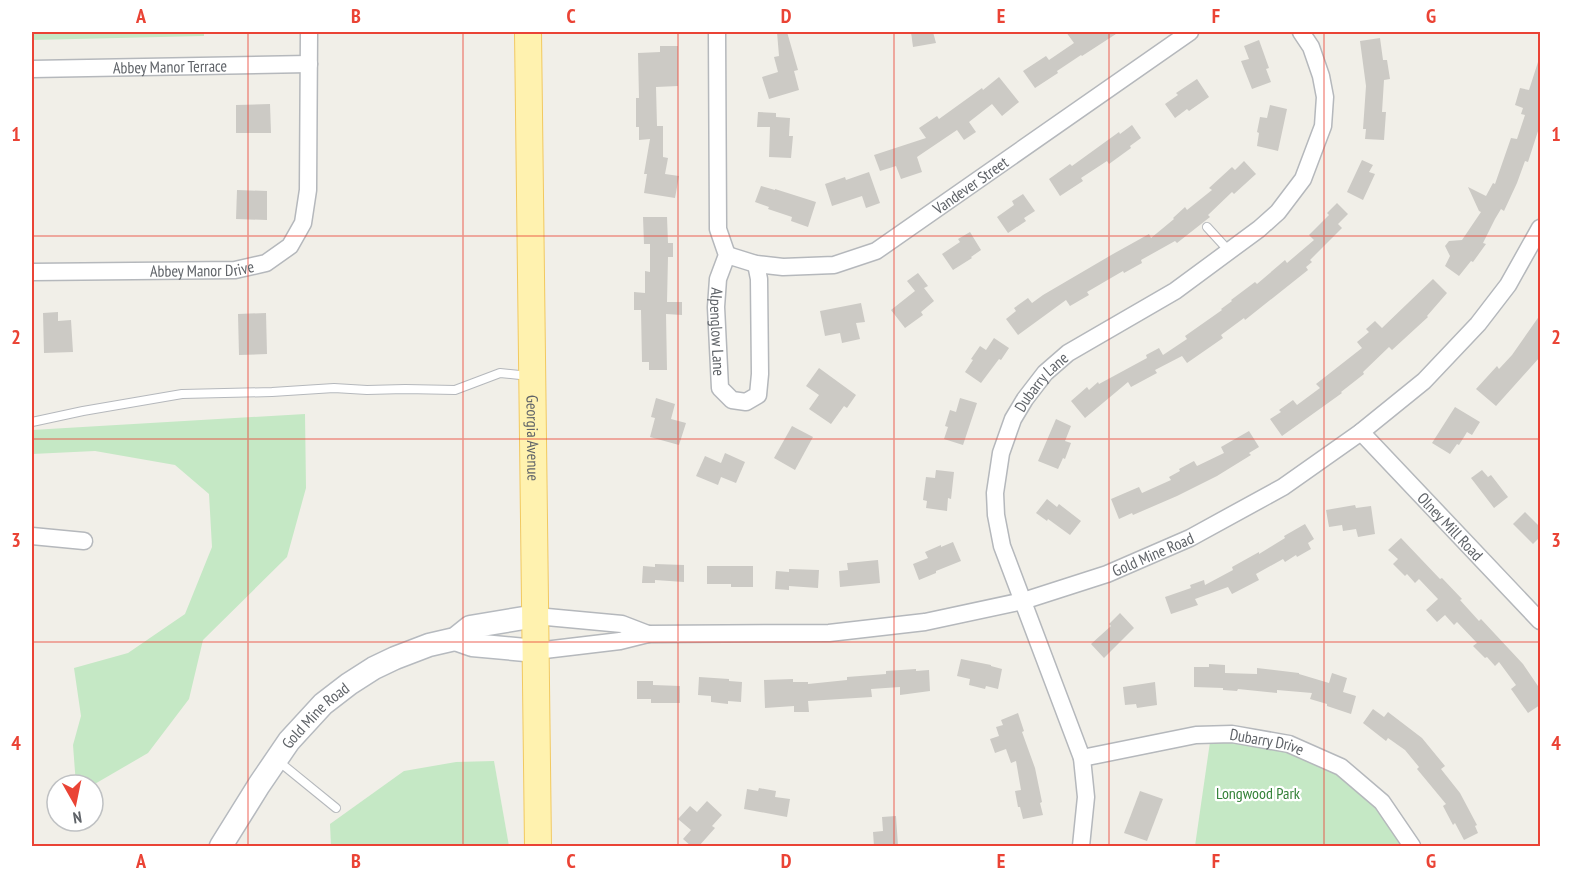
<svg xmlns="http://www.w3.org/2000/svg" width="1572" height="878" viewBox="0 0 1572 878" font-family="'PT Sans Narrow',sans-serif">
	<rect width="100%" height="100%" fill="#f1efe8"/>
	<g fill="#c5e8c5">
		<polygon points="32,32 204,32 204,36 32,40"/>
		<polygon points="305,414 306,488 287,557 203,640 189,699 148,753 93,785 76,785 73,745 81,716 74,668 128,653 185,614 212,547 209,494 175,465 95,451 32,454 32,430"/>
		<polygon points="1232,734 1341,767 1412,846 1195,846 1211,735"/>
		<polygon points="494,761 509,846 331,846 330,824 404,771 456,762"/>
	</g>
	<g fill="#cccac5">
		<polygon points="777,32 787,32 798,70 794,71 799,90 769,99 762,77 778,72 774,57 779,56"/>
		<polygon points="911,32 933,32 936,43 913,47"/>
		<polygon points="1066,32 1119,32 1082,56 1081,55 1057,71 1058,73 1035,88 1023,71 1046,56 1049,60 1074,43"/>
		<polygon points="1380,38 1383,60 1387,60 1390,79 1384,80 1382,112 1386,112 1384,140 1365,139 1366,129 1363,129 1366,86 1360,41"/>
		<polygon points="1259,40 1269,68 1266,69 1271,82 1252,89 1241,61 1249,59 1244,46"/>
		<polygon points="660,46 678,46 678,86 656,87 657,126 663,126 663,157 668,158 665,174 679,176 675,198 644,193 647,174 644,174 650,139 639,140 639,127 636,127 636,98 639,98 638,53 660,52"/>
		<polygon points="1538,62 1540,62 1540,125 1528,162 1525,161 1517,183 1504,211 1501,209 1495,219 1483,243 1486,244 1473,262 1471,261 1459,276 1445,266 1450,256 1445,246 1449,241 1462,240 1481,212 1479,211 1468,187 1486,196 1493,183 1495,184 1511,138 1517,139 1525,115 1521,114 1523,108 1515,105 1520,88 1529,90"/>
		<polygon points="999,77 1019,102 1002,116 992,104 969,122 976,132 964,140 957,130 917,157 922,172 901,179 896,166 880,171 874,155 926,138 919,128 937,116 939,119 982,88 983,90"/>
		<polygon points="1197,79 1209,97 1189,111 1187,109 1175,118 1165,104 1178,95 1176,93"/>
		<polygon points="270,104 271,133 236,133 236,105"/>
		<polygon points="1270,105 1287,109 1278,151 1257,146 1259,133 1257,132 1260,117 1267,118"/>
		<polygon points="758,112 776,113 776,117 790,118 789,136 793,136 791,158 769,157 770,127 757,127"/>
		<polygon points="1132,125 1141,138 1130,146 1131,148 1109,164 1107,161 1081,178 1083,181 1060,196 1049,179 1070,164 1072,166 1119,132 1120,134"/>
		<polygon points="1362,160 1373,165 1369,172 1375,174 1363,200 1347,192"/>
		<polygon points="1244,161 1256,174 1234,194 1232,192 1208,215 1210,217 1177,243 1175,241 1141,260 1142,263 1124,273 1123,271 1087,292 1089,295 1070,306 1066,300 1018,335 1006,319 1016,311 1014,308 1028,298 1032,303 1043,295 1113,254 1149,234 1151,238 1174,219 1173,218 1185,207 1187,210 1212,190 1209,188 1232,167 1235,170"/>
		<polygon points="869,172 880,203 866,208 862,196 832,206 825,184 845,177 846,180"/>
		<polygon points="761,186 775,190 775,189 816,202 808,227 791,221 792,217 768,209 769,207 755,202"/>
		<polygon points="237,190 267,191 267,220 236,219"/>
		<polygon points="1023,194 1035,211 1024,218 1026,221 1008,233 997,217 1014,205 1012,201"/>
		<polygon points="1337,203 1348,214 1338,224 1342,228 1310,260 1312,262 1306,267 1308,270 1245,320 1244,318 1221,335 1223,338 1187,363 1182,356 1155,370 1157,373 1131,387 1128,382 1085,418 1071,401 1087,387 1089,390 1098,382 1099,384 1147,358 1146,355 1159,348 1163,355 1187,339 1185,336 1222,310 1221,309 1232,301 1231,300 1255,282 1257,284 1285,260 1287,263 1314,240 1309,235 1329,215 1327,213"/>
		<polygon points="643,217 667,217 668,243 673,243 673,257 668,257 667,302 682,302 682,315 666,314 667,370 649,370 649,362 642,362 641,310 634,310 634,292 645,293 645,271 650,272 650,244 644,244"/>
		<polygon points="970,232 981,250 971,257 972,258 953,270 942,254 960,242 958,239"/>
		<polygon points="918,273 928,286 924,288 934,301 921,312 923,315 905,328 891,310 915,291 907,281"/>
		<polygon points="1433,279 1447,293 1427,316 1428,317 1392,350 1389,347 1363,372 1364,374 1341,392 1342,393 1282,436 1270,419 1281,412 1279,410 1293,400 1297,405 1320,388 1316,384 1362,348 1357,342 1369,332 1366,329 1375,321 1382,328"/>
		<polygon points="861,303 865,322 856,323 860,339 842,343 840,333 825,336 820,311"/>
		<polygon points="58,312 58,321 71,320 73,352 44,353 43,313"/>
		<polygon points="266,313 267,354 239,355 238,314"/>
		<polygon points="1540,315 1540,357 1496,406 1476,389 1497,366 1499,369 1512,355"/>
		<polygon points="994,338 1009,348 1001,360 999,359 981,383 965,372 973,360 971,359 980,346 986,350"/>
		<polygon points="819,368 856,395 847,408 844,406 831,424 809,409 819,395 806,386"/>
		<polygon points="656,398 675,404 671,419 686,423 679,445 650,437 655,418 651,417"/>
		<polygon points="960,398 977,403 963,445 944,439 948,427 945,426 950,410 956,412"/>
		<polygon points="1455,407 1480,422 1472,435 1467,432 1459,445 1457,444 1450,454 1432,443"/>
		<polygon points="1056,419 1071,426 1065,441 1071,443 1065,459 1063,458 1058,469 1038,461"/>
		<polygon points="792,426 813,437 795,470 774,458"/>
		<polygon points="1249,431 1259,447 1249,453 1251,455 1217,476 1177,496 1133,515 1132,513 1119,519 1111,499 1139,487 1142,493 1171,480 1169,477 1180,471 1179,469 1194,461 1197,466 1224,453 1221,447"/>
		<polygon points="725,453 745,462 736,483 721,477 718,485 696,476 705,456 721,463"/>
		<polygon points="936,470 954,472 951,499 948,498 947,511 926,508 927,501 923,500 926,477 935,478"/>
		<polygon points="1482,470 1488,477 1491,475 1508,497 1494,508 1471,478"/>
		<polygon points="1047,499 1057,507 1059,504 1081,521 1070,535 1048,519 1047,521 1036,513"/>
		<polygon points="1355,505 1356,508 1371,506 1375,534 1358,537 1356,529 1343,531 1342,525 1329,527 1326,510"/>
		<polygon points="1525,512 1540,527 1540,537 1533,544 1513,524"/>
		<polygon points="1305,524 1314,539 1308,543 1311,549 1297,557 1296,555 1285,562 1283,559 1256,574 1259,580 1232,594 1228,587 1195,599 1198,605 1171,614 1165,597 1191,588 1190,585 1204,580 1205,585 1233,570 1232,567 1259,552 1259,554 1285,538 1284,536"/>
		<polygon points="1401,538 1440,579 1442,578 1462,599 1460,600 1479,621 1481,619 1523,664 1540,689 1540,705 1528,713 1511,689 1516,685 1499,662 1495,666 1487,657 1485,658 1473,646 1477,643 1457,622 1454,625 1445,615 1437,622 1426,610 1438,599 1419,579 1415,583 1407,574 1405,576 1393,564 1398,559 1388,550"/>
		<polygon points="953,542 961,561 936,571 936,573 919,580 913,564 928,558 925,552 941,545 941,547"/>
		<polygon points="878,560 880,583 840,587 839,571 848,570 847,563"/>
		<polygon points="655,564 684,565 684,582 655,580 655,583 642,583 643,566 655,567"/>
		<polygon points="707,566 753,566 753,587 731,587 731,584 707,584"/>
		<polygon points="789,569 819,570 818,588 789,586 789,590 775,589 776,571 789,572"/>
		<polygon points="1120,613 1134,628 1104,658 1091,644 1111,626 1109,624"/>
		<polygon points="961,659 991,665 991,666 1002,669 998,689 986,686 985,689 969,685 970,679 957,676"/>
		<polygon points="1209,664 1225,665 1225,673 1257,674 1257,668 1299,673 1299,674 1329,683 1332,673 1347,678 1343,692 1356,696 1351,714 1327,706 1327,704 1310,699 1312,693 1277,690 1277,693 1238,689 1237,691 1223,690 1223,688 1194,687 1194,667 1209,667"/>
		<polygon points="916,669 916,671 929,670 930,691 900,695 900,687 871,689 872,697 808,701 809,712 794,712 794,706 765,708 764,680 793,679 793,682 808,682 808,684 847,680 847,677 886,674 886,671"/>
		<polygon points="699,677 729,679 729,681 742,682 741,702 728,701 728,704 711,702 711,696 698,695"/>
		<polygon points="637,681 653,681 653,685 680,686 680,703 651,703 651,699 637,699"/>
		<polygon points="1155,682 1157,705 1137,708 1136,704 1125,705 1123,687"/>
		<polygon points="1373,709 1384,717 1388,712 1422,738 1445,766 1441,769 1460,793 1477,825 1475,826 1478,833 1464,840 1455,823 1453,825 1443,806 1446,804 1417,769 1419,767 1405,750 1388,738 1386,741 1363,723"/>
		<polygon points="1018,713 1024,731 1022,732 1035,768 1042,802 1040,803 1043,815 1023,819 1020,807 1018,807 1015,791 1021,790 1016,761 1011,763 1006,749 995,753 990,739 999,736 996,727 1003,725 1001,720"/>
		<polygon points="759,788 776,791 775,797 790,799 787,817 744,809 747,789 758,791"/>
		<polygon points="1140,791 1163,799 1147,841 1124,833"/>
		<polygon points="707,801 722,815 712,826 715,828 699,846 691,846 683,839 691,830 678,819 690,806 697,812"/>
		<polygon points="896,816 898,846 874,846 873,832 883,831 882,817"/>
	</g>
	<g fill="none" stroke-linecap="round" stroke-linejoin="round">
		<defs>
			<g id="lane">
				<polyline points="1207,227 1229,251"/>
				<polyline points="32,422 83,411 182,394 272,392 334,388 367,390 405,389 455,390 500,373 529,376"/>
				<polyline points="277,760 336,808"/>
			</g>
			<g id="street">
				<path id="s1" d="M717 32 718 229 727 255 718 279 716 307 720 388 732 400 746 402 758 395 760 374 759 279 756 264"/>
				<path id="s2" d="M32 69 309 64"/>
				<path id="s3" d="M727 255 756 264 783 267 834 265 876 251 1190 32"/>
				<path id="s4" d="M32 272 235 270 266 263 290 246 303 223 308 190 309 32"/>
				<path id="s5" d="M1361 432 1540 621"/>
				<polyline points="32,536 84,541"/>
				<polyline points="536,616 622,624 648,634 620,641 536,651"/>
				<path id="s6" d="M648 634 829 633 925 622 1023 601 1107 574 1190 538 1283 487 1361 432 1424 381 1478 324 1508 285 1540 228"/>
				<path id="s7" d="M1082 758 1196 735 1232 734 1289 744 1341 767 1382 802 1412 846"/>
				<path id="s8" d="M1081 846 1086 797 1082 758 1002 546 996 515 995 493 1001 453 1013 419 1025 399 1045 373 1068 353 1175 291 1259 229 1278 212 1303 179 1323 126 1325 97 1321 76 1311 47 1301 32"/>
			</g>
			<g id="secondary">
				<polyline points="455,639 472,645 536,651"/>
				<path id="s9" d="M221 846 259 785 289 741 323 704 349 684 374 668 395 658 429 645 455 639 470 627 536 616"/>
			</g>
			<g id="primary">
				<path id="s10" d="M528 32 538 846"/>
			</g>
		</defs>
		<use href="#lane" stroke="#b5b8bc" stroke-width="10"/>
		<use href="#street" stroke="#b5b8bc" stroke-width="19"/>
		<use href="#secondary" stroke="#b6babf" stroke-width="25"/>
		<use href="#primary" stroke="#f2c960" stroke-width="28"/>
		<use href="#lane" stroke="#fff" stroke-width="8"/>
		<use href="#street" stroke="#fff" stroke-width="16"/>
		<use href="#secondary" stroke="#fff" stroke-width="22"/>
		<use href="#primary" stroke="#fff2af" stroke-width="26"/>
	</g>
	<path fill="none" stroke="#ea4335" stroke-width="1.5" stroke-opacity="0.55" d="M248 32V846M463 32V846M678 32V846M894 32V846M1109 32V846M1324 32V846M32 236H1540M32 439H1540M32 642H1540"/>
	<g text-anchor="middle" stroke-width="4.5" stroke-linejoin="round" paint-order="stroke">
		<g font-size="16" fill="#5f6368" stroke="#fff">
			<text dy="6" stroke="none"><textPath href="#s2" startOffset="138">Abbey Manor Terrace</textPath></text>
			<text dy="6" stroke="none"><textPath href="#s3" startOffset="268">Vandever Street</textPath></text>
			<text dy="6" stroke="none"><textPath href="#s4" startOffset="170">Abbey Manor Drive</textPath></text>
			<text dy="6" stroke="none"><textPath href="#s1" startOffset="303">Alpenglow Lane</textPath></text>
			<text dy="6" stroke="none"><textPath href="#s8" startOffset="492">Dubarry Lane</textPath></text>
			<text dy="6" stroke="none"><textPath href="#s10" startOffset="406">Georgia Avenue</textPath></text>
			<text dy="6" stroke="none"><textPath href="#s5" startOffset="130">Olney Mill Road</textPath></text>
			<text dy="6" stroke="none"><textPath href="#s6" startOffset="516">Gold Mine Road</textPath></text>
			<text dy="6" stroke="none"><textPath href="#s9" startOffset="162">Gold Mine Road</textPath></text>
			<text dy="6" stroke="none"><textPath href="#s7" startOffset="188">Dubarry Drive</textPath></text>
		</g>
		<g font-size="16" fill="#348238" stroke="#fff">
			<text x="1258" y="799">Longwood Park</text>
		</g>
	</g>
	<rect width="1572" height="878" fill="none" stroke="#ffffff" stroke-width="66"/>
	<g transform="translate(75 803) rotate(171)"><circle r="28" fill="#ffffff" stroke="#bfc1c3" stroke-width="1.5"/>
	<path d="M0-4.5L10 22L0 15L-10 22Z" fill="#ea4335"/>
	<text y="-9" font-size="16" font-weight="bold" text-anchor="middle" fill="#5f6368">N</text>
	</g>
	<rect x="33" y="33" width="1506" height="812" fill="none" stroke="#ea4335" stroke-width="2"/>
	<g font-size="20" text-anchor="middle" font-weight="bold" fill="#ea4335">
		<text x="141" y="23">A</text>
		<text x="356" y="23">B</text>
		<text x="571" y="23">C</text>
		<text x="786" y="23">D</text>
		<text x="1001" y="23">E</text>
		<text x="1216" y="23">F</text>
		<text x="1431" y="23">G</text>
		<text x="16" y="141">1</text>
		<text x="1556" y="141">1</text>
		<text x="16" y="344">2</text>
		<text x="1556" y="344">2</text>
		<text x="16" y="547">3</text>
		<text x="1556" y="547">3</text>
		<text x="16" y="750">4</text>
		<text x="1556" y="750">4</text>
		<text x="141" y="868">A</text>
		<text x="356" y="868">B</text>
		<text x="571" y="868">C</text>
		<text x="786" y="868">D</text>
		<text x="1001" y="868">E</text>
		<text x="1216" y="868">F</text>
		<text x="1431" y="868">G</text>
	</g>
</svg>
